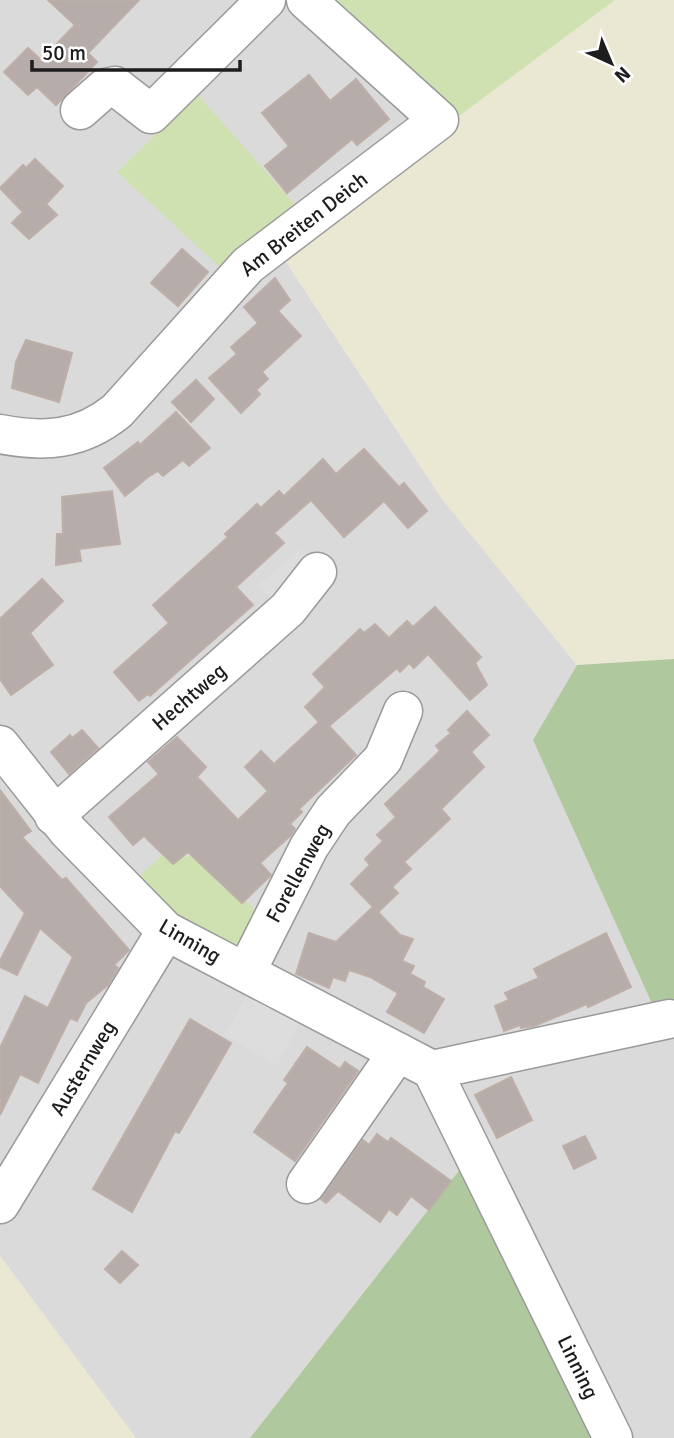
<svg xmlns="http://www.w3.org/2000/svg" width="674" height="1438" viewBox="0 0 674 1438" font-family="Signika,sans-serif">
	<rect width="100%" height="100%" fill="#ede9e4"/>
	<polygon fill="#dbdada" points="0,0 336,0 443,108 269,236 442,499 577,665 533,740 658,1017 674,1027 674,1438 601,1438 465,1164 250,1438 136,1438 0,1256"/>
	<g fill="#eae8d2">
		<polygon points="615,0 674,0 674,659 577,665 442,499 269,236 455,119"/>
		<polygon points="0,1256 136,1438 0,1438"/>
	</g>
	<g fill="#cfe1b0">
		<polygon points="336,0 615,0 455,119"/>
		<polygon points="197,94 300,210 227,274 117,172"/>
		<polygon points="163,854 173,864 183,857 197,855 218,878 216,881 222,887 225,885 242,902 245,900 265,920 237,952 168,916 134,881"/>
	</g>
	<g fill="#b0c89e">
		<polygon points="674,659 674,1027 658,1017 533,740 577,665"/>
		<polygon points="465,1163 601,1438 250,1438"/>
	</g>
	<g fill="#ddd">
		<polygon points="300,549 310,561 269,598 258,585"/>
		<polygon points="250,989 303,1017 277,1066 225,1035"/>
	</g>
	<g fill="#b6adaa" stroke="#bdafa8" stroke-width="2">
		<polygon points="48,0 139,0 88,53 97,62 56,105 37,87 28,95 4,72 28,48 41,60 75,25"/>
		<polygon points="309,75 330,101 356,79 389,119 357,145 352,139 287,193 265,166 289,146 262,113"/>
		<polygon points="35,159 63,186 46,204 57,215 29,239 12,223 23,212 0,188 23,165 26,168"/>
		<polygon points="182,249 208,272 178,306 151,283"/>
		<polygon points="275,278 290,300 278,311 301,336 262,372 268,379 256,390 260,394 241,413 209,378 237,354 231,347 258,323 244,307"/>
		<polygon points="26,340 72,353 59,402 12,388 16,362"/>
		<polygon points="196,380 214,399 191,422 172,402"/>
		<polygon points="176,412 210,448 189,466 183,460 163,476 158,471 148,477 125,496 104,468 138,442 140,445"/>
		<polygon points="364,449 399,487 404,483 427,511 408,528 384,501 344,537 311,500 274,533 284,543 236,587 253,605 150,696 148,694 139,701 114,672 169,623 153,605 228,537 225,534 257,504 261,508 279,491 284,496 323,459 336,474"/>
		<polygon points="112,491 120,544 79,549 81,561 56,565 57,534 63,534 62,497"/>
		<polygon points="42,579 63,601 30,633 53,665 11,695 0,679 0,619"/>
		<polygon points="435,607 481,657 475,663 487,685 470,700 428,654 414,668 409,663 400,672 397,668 329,726 356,755 299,809 302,812 290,824 295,829 291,835 260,863 271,875 269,877 242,903 188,852 173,864 144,836 133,845 109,817 159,774 148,762 177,737 206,767 197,777 238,820 268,791 245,767 261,751 274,764 319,722 305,707 325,687 313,674 360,629 364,633 375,624 389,638 407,621 413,627"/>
		<polygon points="467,711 489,735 471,752 484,767 441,809 450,819 404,862 411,869 392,887 398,893 378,912 351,884 370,865 365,859 383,841 377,835 396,817 385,804 440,751 436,746 451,733 448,730"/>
		<polygon points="82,730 98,748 69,774 51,752 70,735 72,738"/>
		<polygon points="0,790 31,831 22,837 62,880 66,878 129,950 114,965 118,968 108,985 86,1003 77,1021 70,1018 38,1083 20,1074 0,1115 0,1048 25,996 48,1008 73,957 40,928 17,975 0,967 0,961 25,913 0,886"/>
		<polygon points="373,907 400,935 413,939 402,961 414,966 410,974 425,982 423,987 444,999 424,1033 387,1012 398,993 370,977 349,970 345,981 333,977 329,988 296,974 309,933 336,942"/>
		<polygon points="606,933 631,987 588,1007 587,1004 534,1026 521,1028 520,1025 504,1031 495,1006 509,1000 505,993 539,978 534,969"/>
		<polygon points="190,1019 231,1043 179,1133 175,1131 132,1212 93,1189"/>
		<polygon points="307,1047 340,1069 345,1062 358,1071 295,1161 254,1132 288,1083 284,1080"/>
		<polygon points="511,1077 532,1120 497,1138 475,1095"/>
		<polygon points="377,1134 388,1142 391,1138 451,1181 429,1210 411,1196 397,1215 389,1209 380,1222 338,1191 326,1203 321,1199 363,1140 369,1145"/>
		<polygon points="585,1136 596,1158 574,1169 563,1146"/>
		<polygon points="122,1251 138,1265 120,1283 105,1269"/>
	</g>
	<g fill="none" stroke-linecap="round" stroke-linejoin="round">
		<defs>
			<g id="minor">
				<polyline points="80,110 105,88 115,86 151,114 266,0"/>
				<path d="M0 434C45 443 81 440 117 411L248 265 439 120 306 0"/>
				<polyline points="0,745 68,831 166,931 432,1070 613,1438"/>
				<polyline points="54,816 288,609 317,572"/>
				<polyline points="246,972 309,847 333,811 383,759 403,711"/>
				<polyline points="432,1070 669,1019"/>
				<polyline points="306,1184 398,1052"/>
				<polyline points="0,1204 166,931"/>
			</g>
		</defs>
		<use href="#minor" stroke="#9a9a9a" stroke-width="41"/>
		<use href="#minor" stroke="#fff" stroke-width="38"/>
	</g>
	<g text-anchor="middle" stroke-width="5" stroke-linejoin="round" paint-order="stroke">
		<g font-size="21" fill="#1d1d1d" stroke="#fff">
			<text transform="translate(304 224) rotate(-38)" y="7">Am Breiten Deich</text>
			<text transform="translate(189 697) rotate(-41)" y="7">Hechtweg</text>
			<text transform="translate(298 873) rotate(-61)" y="7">Forellenweg</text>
			<text transform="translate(190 941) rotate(30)" y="7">Linning</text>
			<text transform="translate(83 1068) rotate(-59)" y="7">Austernweg</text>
			<text transform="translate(578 1367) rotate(64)" y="7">Linning</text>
		</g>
	</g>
	<g transform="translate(611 63) rotate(136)" stroke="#ffffff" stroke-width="5" paint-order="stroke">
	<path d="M0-5L12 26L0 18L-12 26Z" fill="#1d1d1d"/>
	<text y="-10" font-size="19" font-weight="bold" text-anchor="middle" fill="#1d1d1d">N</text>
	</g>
	<path d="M32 60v10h208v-10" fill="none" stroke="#1d1d1d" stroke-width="3.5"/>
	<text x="42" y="60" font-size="21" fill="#1d1d1d" stroke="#ffffff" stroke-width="5" paint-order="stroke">50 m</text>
</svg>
